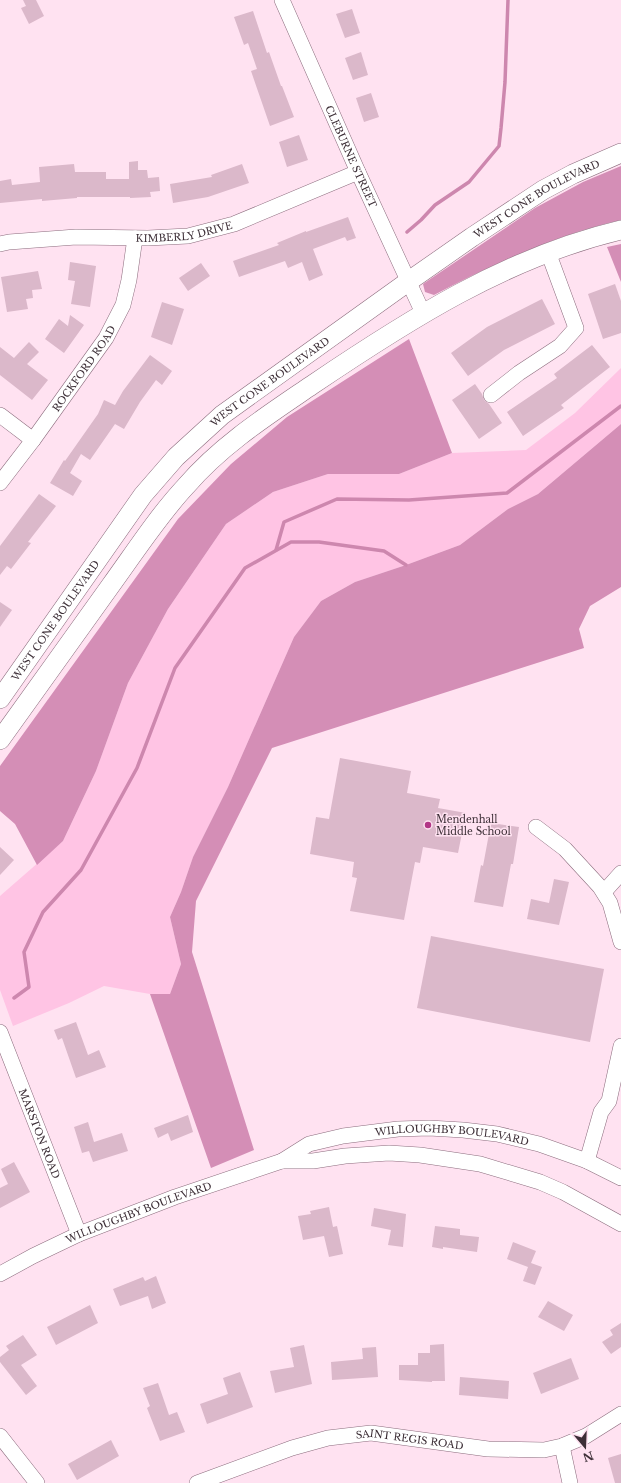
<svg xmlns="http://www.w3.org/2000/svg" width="621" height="1483" viewBox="0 0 621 1483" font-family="'Libre Baskerville',serif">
	<rect width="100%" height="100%" fill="#ffe2f1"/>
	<polygon fill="#ffc4e4" points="621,368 621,424 538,494 508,509 460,545 406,565 355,582 321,601 294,637 228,787 193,857 181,892 170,917 181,964 170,994 150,994 104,986 69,1003 13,1026 0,990 0,896 63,841 96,771 128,683 168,609 226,524 273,492 328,474 399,474 452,453 526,450 575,413"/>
	<g fill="#d48eb6">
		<path d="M621 166V220C555 235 494 264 434 295L425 292 423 284 535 208 583 182Z"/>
		<polygon points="621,244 621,282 607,247"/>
		<polygon points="409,339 452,453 399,474 328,474 273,492 226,524 168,609 128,683 96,771 63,841 37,865 15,824 0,811 0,766 178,519 231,464 287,417"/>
		<polygon points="621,424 621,587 590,606 579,629 584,648 272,748 196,901 192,952 254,1150 211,1168 150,994 170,994 181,964 170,917 181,892 193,857 228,787 294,637 321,601 355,582 406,565 460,545 508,509 538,494"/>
	</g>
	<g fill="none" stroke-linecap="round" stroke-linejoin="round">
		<g stroke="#cd87ae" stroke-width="3.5">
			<polyline points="407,232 421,220 435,205 469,182 499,146 501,128 505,82 508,0"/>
			<polyline points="276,550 284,522 337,499 409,500 507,493 621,406"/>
			<polyline points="14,998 29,987 24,952 43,912 81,870 137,768 175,668 245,568 291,542 319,542 384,551 406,565"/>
		</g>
	</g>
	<g fill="#dbb8ca">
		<polygon points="23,0 36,0 44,16 29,24 21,8 26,6"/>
		<polygon points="352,9 360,33 345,38 336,14"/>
		<polygon points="253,11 267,53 269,52 281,86 282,86 294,117 270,126 251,71 257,69 248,43 244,45 234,17"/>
		<polygon points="361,52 368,75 353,80 345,58"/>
		<polygon points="371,93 379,117 364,122 356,98"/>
		<polygon points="299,135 308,160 287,167 279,142"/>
		<polygon points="138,161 138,170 147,170 148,178 159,177 160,191 150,192 151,197 130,198 130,197 77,197 77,198 42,201 42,199 0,203 0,181 11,179 12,185 40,182 39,167 74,164 75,172 106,172 106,179 129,179 129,162"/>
		<polygon points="242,164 249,183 208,197 173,203 170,184 212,177 211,175"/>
		<polygon points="348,217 356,238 347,241 345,237 313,249 323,275 309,281 302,262 288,268 285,261 239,277 233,261 279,245 277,243 306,231 306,232"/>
		<polygon points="70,262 96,266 90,307 71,304 75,281 68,280"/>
		<polygon points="201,263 210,276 188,291 179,278"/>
		<polygon points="38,271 42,289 32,290 33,298 26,299 28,309 7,312 1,277"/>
		<polygon points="615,284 621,301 621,333 603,339 588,294"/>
		<polygon points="542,299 555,324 504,350 468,376 451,353 487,327"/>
		<polygon points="162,302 184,309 172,345 151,337"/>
		<polygon points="70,315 84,325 64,353 45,339 59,319 68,326"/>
		<polygon points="29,342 39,352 27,364 48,380 32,400 0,375 0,347 14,358"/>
		<polygon points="592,345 610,367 561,405 564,408 523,436 507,412 557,378 554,374"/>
		<polygon points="150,355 172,371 162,385 156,380 140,402 124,429 115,424 90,460 81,454 70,473 82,481 73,496 50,483 64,460 65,461 98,414 104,400 115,405 123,391"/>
		<polygon points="475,384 482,394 484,400 489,404 502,423 479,439 452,400"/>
		<polygon points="39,494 56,506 28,542 31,543 11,569 7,566 0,575 0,546"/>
		<polygon points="0,602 12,610 0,627"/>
		<polygon points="340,758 411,771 407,793 440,799 438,808 466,813 458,853 423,847 420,863 415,862 404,920 350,911 357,878 352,877 354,862 310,854 316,817 329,819"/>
		<polygon points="491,823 519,827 513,864 511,864 503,907 474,902 481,865 483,866"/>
		<polygon points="0,847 14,860 0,875"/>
		<polygon points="554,879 569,882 559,925 527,919 531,899 549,903"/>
		<polygon points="431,936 604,969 590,1042 417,1008"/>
		<polygon points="76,1022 88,1055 99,1050 106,1067 76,1078 62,1038 58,1040 54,1030"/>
		<polygon points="188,1115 193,1132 171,1141 168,1133 158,1138 154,1128"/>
		<polygon points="88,1122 94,1142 122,1133 128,1151 93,1162 89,1151 82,1153 74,1127"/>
		<polygon points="14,1162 30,1192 0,1208 0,1188 8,1184 1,1169"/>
		<polygon points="329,1207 333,1227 337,1226 343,1254 329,1257 324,1236 303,1240 298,1216 311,1214 310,1211"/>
		<polygon points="374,1208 406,1214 403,1247 388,1245 391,1230 371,1226"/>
		<polygon points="435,1226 460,1229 460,1235 479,1237 477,1252 443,1247 443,1249 432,1247"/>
		<polygon points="513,1242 536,1251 531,1263 542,1267 535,1285 523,1281 528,1267 507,1259"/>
		<polygon points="156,1276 166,1303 152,1309 148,1296 120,1306 113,1289 143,1277 145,1281"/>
		<polygon points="548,1301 573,1315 564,1331 538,1317"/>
		<polygon points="90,1305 98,1323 56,1345 47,1327"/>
		<polygon points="621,1323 621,1347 611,1354 602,1342 613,1335 610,1330"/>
		<polygon points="23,1335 37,1355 21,1365 37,1386 26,1395 0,1362 0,1357 9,1350 6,1346"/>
		<polygon points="444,1344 445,1381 432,1381 432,1382 399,1380 399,1365 418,1365 418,1353 430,1353 430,1345"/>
		<polygon points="304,1345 312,1384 275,1393 270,1371 294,1367 290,1348"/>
		<polygon points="376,1347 378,1377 332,1380 331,1362 363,1359 362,1348"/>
		<polygon points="571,1358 579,1379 541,1394 533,1373"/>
		<polygon points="240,1372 253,1407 207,1424 200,1404 228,1394 223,1378"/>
		<polygon points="460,1377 509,1381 508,1399 459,1395"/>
		<polygon points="158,1383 169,1415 177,1412 185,1432 160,1441 147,1408 150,1406 143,1388"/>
		<polygon points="111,1440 119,1456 77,1480 68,1464"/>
		<polygon points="621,1454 621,1483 615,1483 608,1458"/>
	</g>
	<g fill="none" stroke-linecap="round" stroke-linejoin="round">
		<defs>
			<g id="minor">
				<path id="s1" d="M282 0 358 172 423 313"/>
				<path id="s2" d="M0 244 9 242 76 237 148 238 188 236 234 224 358 172"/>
				<polyline points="491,395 519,373 560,346 576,328 548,252"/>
				<polyline points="0,415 33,440"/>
				<path id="s3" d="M0 483 33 440 106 338 123 305 129 280 135 238"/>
				<polyline points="536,827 565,849 600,887 610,903 621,942"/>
				<polyline points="604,892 621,873"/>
				<path id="s4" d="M0 1032 79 1234"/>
				<polyline points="282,1161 313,1161 345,1156 389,1153 420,1155 480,1164 540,1182 563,1192 621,1224"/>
				<polyline points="587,1161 601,1112 609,1101 621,1046"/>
				<path id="s5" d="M0 1274 33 1256 79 1234 175 1197 282 1161 309 1144 343 1136 398 1129 429 1128 463 1130 497 1134 539 1144 587 1161 621 1178"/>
				<polyline points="0,1436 37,1483"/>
				<polyline points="562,1446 570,1483"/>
				<path id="s6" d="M197 1483 292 1448 328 1438 371 1433 488 1449 544 1450 562 1446 586 1436 621 1414"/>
			</g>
			<g id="major">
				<path id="s7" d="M0 699 143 495 176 457 222 415 409 281 472 237 543 190 573 174 621 153"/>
				<path d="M0 740C37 688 74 637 111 585 135 552 158 516 186 486 221 445 268 415 312 385 408 320 507 257 621 230"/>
			</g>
		</defs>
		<use href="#minor" stroke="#8c6d7e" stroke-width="16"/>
		<use href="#major" stroke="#8c6d7e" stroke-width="20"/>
		<use href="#minor" stroke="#fff" stroke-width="15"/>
		<use href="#major" stroke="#fff" stroke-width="19"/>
	</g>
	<circle fill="#b23686" stroke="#ffe2f1" stroke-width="1.5" cx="428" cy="825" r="4"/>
	<g text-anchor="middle" stroke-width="3" stroke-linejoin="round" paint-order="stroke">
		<g font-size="10" fill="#3d2f37" stroke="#ffe2f1">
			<text dy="4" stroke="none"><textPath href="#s1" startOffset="171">CLEBURNE STREET</textPath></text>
			<text dy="4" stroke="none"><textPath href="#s7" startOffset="744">WEST CONE BOULEVARD</textPath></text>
			<text dy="4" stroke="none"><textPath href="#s2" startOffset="185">KIMBERLY DRIVE</textPath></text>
			<text dy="4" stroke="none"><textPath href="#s3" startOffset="142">ROCKFORD ROAD</textPath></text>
			<text dy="4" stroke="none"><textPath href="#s7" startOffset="420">WEST CONE BOULEVARD</textPath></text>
			<text dy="4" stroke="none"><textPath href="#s7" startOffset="96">WEST CONE BOULEVARD</textPath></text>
			<text dy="4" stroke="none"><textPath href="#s4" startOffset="109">MARSTON ROAD</textPath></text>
			<text dy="4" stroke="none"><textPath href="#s5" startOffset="481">WILLOUGHBY BOULEVARD</textPath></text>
			<text dy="4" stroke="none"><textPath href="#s5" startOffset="152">WILLOUGHBY BOULEVARD</textPath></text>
			<text dy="4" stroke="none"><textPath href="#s6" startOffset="221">SAINT REGIS ROAD</textPath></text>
		</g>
		<g font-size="10" fill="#3d2f37" stroke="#ffe2f1" text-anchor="start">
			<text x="436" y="823">Mendenhall<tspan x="436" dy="12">Middle School</tspan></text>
		</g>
	</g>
	<g transform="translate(585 1447) rotate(161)" stroke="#ffe2f1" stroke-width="3" paint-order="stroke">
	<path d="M0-3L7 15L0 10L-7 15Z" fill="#3d2f37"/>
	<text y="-6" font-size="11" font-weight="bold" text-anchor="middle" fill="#3d2f37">N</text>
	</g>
</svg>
